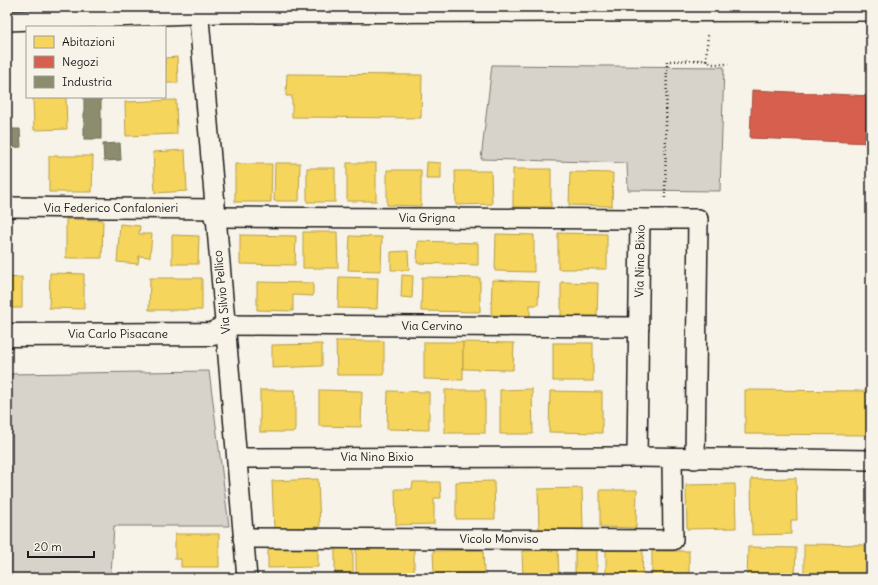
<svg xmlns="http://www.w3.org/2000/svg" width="878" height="585" viewBox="0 0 878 585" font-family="Delius,sans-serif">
	<rect width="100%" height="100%" fill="#f7f3e8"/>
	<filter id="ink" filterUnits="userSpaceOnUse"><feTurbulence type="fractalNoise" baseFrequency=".025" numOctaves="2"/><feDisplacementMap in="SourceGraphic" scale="8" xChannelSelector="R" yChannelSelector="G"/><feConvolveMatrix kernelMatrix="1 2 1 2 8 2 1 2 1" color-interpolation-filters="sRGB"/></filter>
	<g filter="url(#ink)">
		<g fill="#d7d3cb" stroke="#7a7874">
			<polygon points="492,65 724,67 720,191 628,190 627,163 481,159"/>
			<polygon points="209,371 229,526 114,526 111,574 10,577 10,374"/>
		</g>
		<g fill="#f6d55c" stroke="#b59e49">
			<polygon points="7,53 8,117 7,117"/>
			<polygon points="177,57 178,83 165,83 165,58"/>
			<polygon points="287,74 422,75 421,118 292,117 292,96 286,96"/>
			<polygon points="33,97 66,97 67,129 34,130"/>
			<polygon points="176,100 177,134 126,136 125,102"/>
			<polygon points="185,150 187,191 155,193 153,152"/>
			<polygon points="9,154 10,188 7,188 7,155"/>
			<polygon points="49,156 93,156 92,192 49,192"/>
			<polygon points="427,162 441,163 441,179 426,179"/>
			<polygon points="275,163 300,163 299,201 274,201"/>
			<rect x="347" y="163" width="29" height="38"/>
			<polygon points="235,164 272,164 271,202 235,202"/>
			<rect x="307" y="168" width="28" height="34"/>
			<rect x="513" y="169" width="38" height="38"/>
			<polygon points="387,170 421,170 421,206 387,205"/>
			<polygon points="455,171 491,171 492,204 456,205"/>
			<polygon points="570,172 613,173 612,206 569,205"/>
			<polygon points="66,219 103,220 102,258 66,258"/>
			<polygon points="120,224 140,226 139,234 152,234 150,257 139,256 138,264 117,262"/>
			<polygon points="303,232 337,232 338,268 303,268"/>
			<polygon points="558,233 607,234 607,269 558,269"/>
			<polygon points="496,234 534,235 534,272 495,271"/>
			<polygon points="172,235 199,236 198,264 172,264"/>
			<polygon points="240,235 296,236 295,265 240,264"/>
			<polygon points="350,236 382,237 381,271 348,270"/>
			<polygon points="418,241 478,243 478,265 417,263"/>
			<polygon points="408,251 409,270 391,270 391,252"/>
			<polygon points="50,273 84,274 84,309 49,308"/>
			<polygon points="402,275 413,276 412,298 401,297"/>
			<polygon points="22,277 22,308 7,308 7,278"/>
			<polygon points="339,277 378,278 377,309 338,308"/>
			<polygon points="422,277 480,278 480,312 421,311"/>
			<polygon points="150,278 202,278 202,310 149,310"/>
			<polygon points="492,280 539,282 538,305 530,305 530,317 491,315"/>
			<polygon points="257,282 313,283 313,296 293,295 293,311 257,310"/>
			<polygon points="561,282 598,283 597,318 561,317"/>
			<polygon points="336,341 384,341 384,375 337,375"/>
			<polygon points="424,342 463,342 463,380 424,379"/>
			<polygon points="463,342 514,343 513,370 463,369"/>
			<rect x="553" y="343" width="40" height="38"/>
			<polygon points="322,344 322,366 272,368 272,345"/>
			<polygon points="532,389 533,434 500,434 500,390"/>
			<rect x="260" y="390" width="35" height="42"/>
			<polygon points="319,390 362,391 361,427 319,426"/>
			<rect x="445" y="390" width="40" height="43"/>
			<polygon points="745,390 871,391 871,435 745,434"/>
			<polygon points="388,391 429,392 429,430 387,429"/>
			<polygon points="550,391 602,392 602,433 549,432"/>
			<polygon points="796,478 797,520 791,520 791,534 752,535 751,479"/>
			<polygon points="318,479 320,527 274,529 272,481"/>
			<polygon points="494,481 495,519 456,519 456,482"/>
			<polygon points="413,482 440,482 441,498 434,498 434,524 396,525 395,489 412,489"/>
			<polygon points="735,484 736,528 687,529 686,485"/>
			<polygon points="582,488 583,530 539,531 538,489"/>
			<polygon points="600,490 637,490 636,528 600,527"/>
			<polygon points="175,534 219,534 219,567 181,567 181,559 175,559"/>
			<polygon points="804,544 865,545 865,553 871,553 871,578 804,578"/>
			<polygon points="268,545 318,545 318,567 268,568"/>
			<polygon points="748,547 796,548 795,578 747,578"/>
			<rect x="335" y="548" width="18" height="25"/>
			<polygon points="356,548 414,548 414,578 356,577"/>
			<polygon points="483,550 484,573 434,574 433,551"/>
			<polygon points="558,550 559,578 523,578 522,551"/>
			<rect x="575" y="550" width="22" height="25"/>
			<polygon points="606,550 643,550 642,578 606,578"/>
			<rect x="652" y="551" width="37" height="27"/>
			<rect x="270" y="577" width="32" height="1"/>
		</g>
		<polygon fill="#d6604d" stroke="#9e4c3e" points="752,90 871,96 871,143 750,138"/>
		<g fill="#8c8c6e" stroke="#6a6a55">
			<rect x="84" y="97" width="17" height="42"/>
			<polygon points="7,129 20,129 21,147 7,148"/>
			<polygon points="120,143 121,160 104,161 103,144"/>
		</g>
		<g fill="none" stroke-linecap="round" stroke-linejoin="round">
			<defs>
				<g id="minor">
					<polyline points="198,7 247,578"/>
					<polyline points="7,21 218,13 871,11"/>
					<polyline points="7,207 215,209"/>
					<polyline points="214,217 640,219"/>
					<polyline points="226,325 639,327"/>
					<polyline points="637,457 640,219 698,219 695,459"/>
					<polyline points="237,458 637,457 871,460"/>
					<polyline points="243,538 673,540 672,458"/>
				</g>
				<polyline id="tertiary" points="7,335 213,334 226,325"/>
			</defs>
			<use href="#minor" stroke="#1c1c1c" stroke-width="22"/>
			<use href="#tertiary" stroke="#1c1c1c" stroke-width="25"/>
			<g stroke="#1c1c1c" stroke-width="2.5" stroke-dasharray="1 3" stroke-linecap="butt">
				<polyline points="706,60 712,64 729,64"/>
				<polyline points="665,198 667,61 706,60 708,33"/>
			</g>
			<use href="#minor" stroke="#f7f3e8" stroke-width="19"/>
			<use href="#tertiary" stroke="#f7f3e8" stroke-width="22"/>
		</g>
	</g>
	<g text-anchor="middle" stroke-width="4" stroke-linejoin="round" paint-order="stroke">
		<g font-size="12" fill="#1c1c1c" stroke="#f7f3e8">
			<text x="111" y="212">Via Federico Confalonieri</text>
			<text x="427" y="222">Via Grigna</text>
			<text transform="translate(640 261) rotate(-89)" y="4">Via Nino Bixio</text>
			<text transform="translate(222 292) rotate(-96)" y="4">Via Silvio Pellico</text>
			<text x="432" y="330">Via Cervino</text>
			<text x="118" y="338">Via Carlo Pisacane</text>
			<text x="377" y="461">Via Nino Bixio</text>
			<text x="499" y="543">Vicolo Monviso</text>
		</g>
	</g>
	<rect width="878" height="585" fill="none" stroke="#f7f3e8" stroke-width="24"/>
	<rect x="12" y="12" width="854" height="561" fill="none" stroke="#1c1c1c" stroke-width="1.5" filter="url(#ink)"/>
	<rect x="26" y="26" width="140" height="72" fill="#f7f3e8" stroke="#9f9d96"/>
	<rect x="34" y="36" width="20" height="12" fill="#f6d55c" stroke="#9f9d96"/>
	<text x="62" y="46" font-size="12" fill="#1c1c1c">Abitazioni</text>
	<rect x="34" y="56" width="20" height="12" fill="#d6604d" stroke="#9f9d96"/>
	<text x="62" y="66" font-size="12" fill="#1c1c1c">Negozi</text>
	<rect x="34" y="76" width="20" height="12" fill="#8c8c6e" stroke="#9f9d96"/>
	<text x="62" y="86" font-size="12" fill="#1c1c1c">Industria</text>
	<path d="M28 551v6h66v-6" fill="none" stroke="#1c1c1c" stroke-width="2"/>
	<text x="34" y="551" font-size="12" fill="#1c1c1c" stroke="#f7f3e8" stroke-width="3" paint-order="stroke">20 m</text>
</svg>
